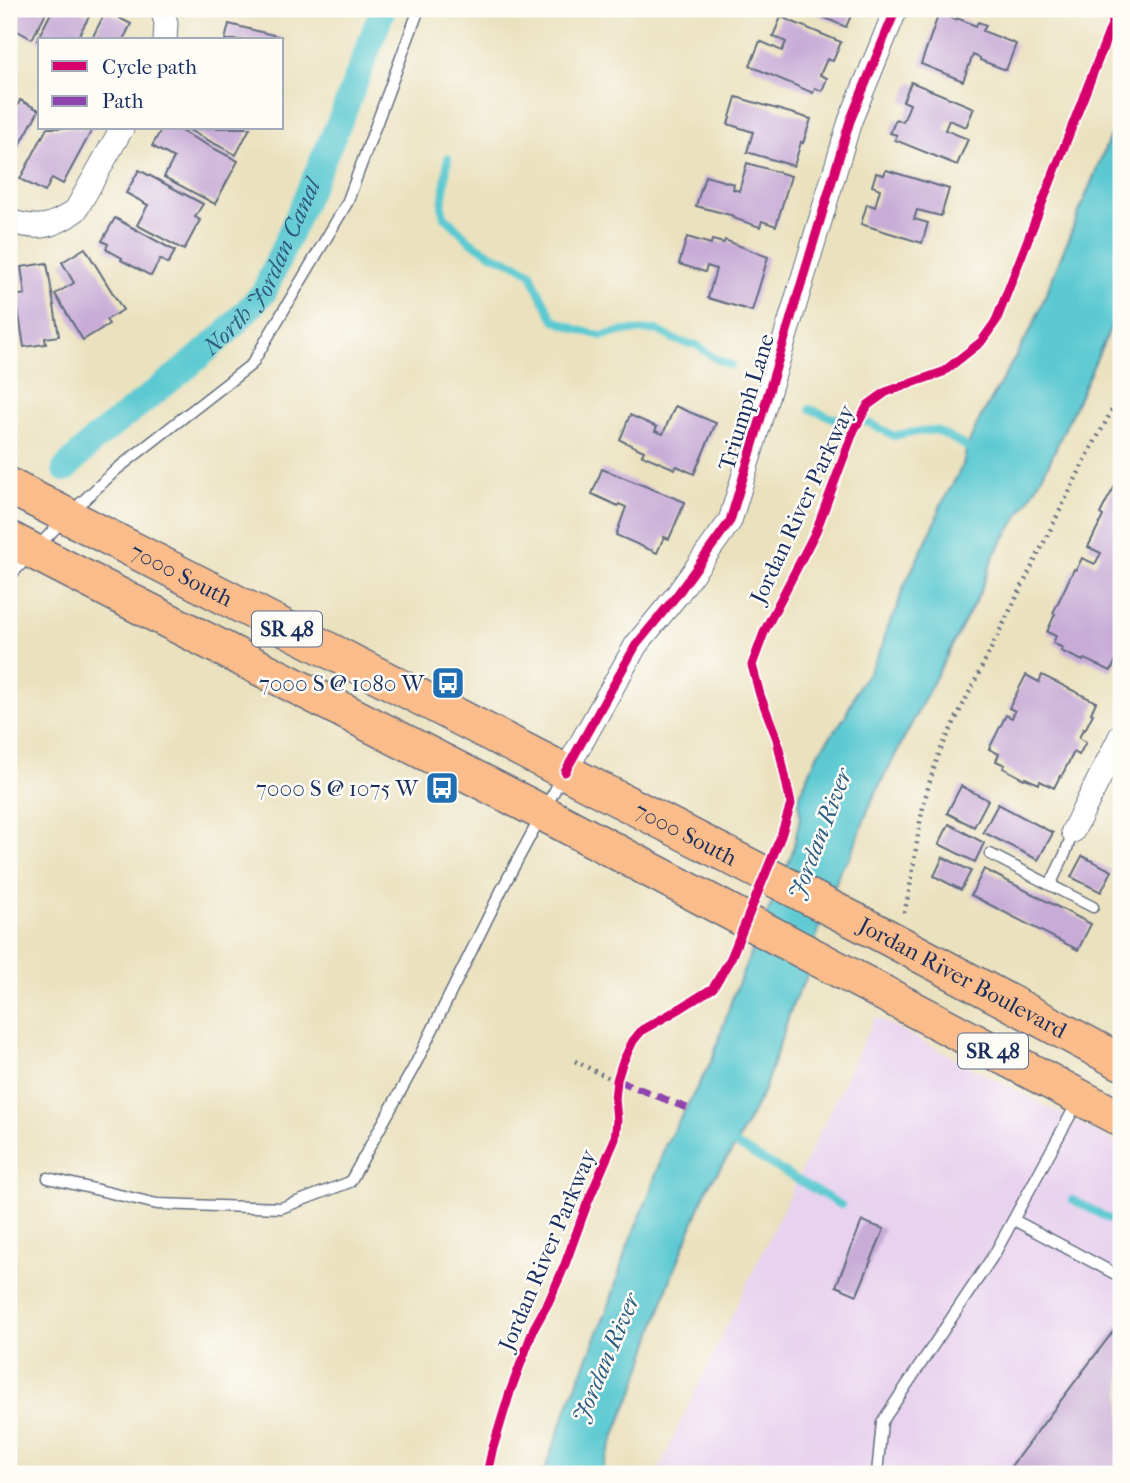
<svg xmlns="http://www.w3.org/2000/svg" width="1130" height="1483" viewBox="0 0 1130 1483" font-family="'IM FELL French Canon',serif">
	<rect width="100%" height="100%" fill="#fdfcf7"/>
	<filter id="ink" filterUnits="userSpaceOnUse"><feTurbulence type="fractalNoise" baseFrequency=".0143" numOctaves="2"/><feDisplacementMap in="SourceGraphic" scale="14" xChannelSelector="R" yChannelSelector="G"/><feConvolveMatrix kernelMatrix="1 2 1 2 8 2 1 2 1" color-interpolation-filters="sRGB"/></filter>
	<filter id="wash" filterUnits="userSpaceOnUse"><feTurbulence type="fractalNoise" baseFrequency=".00686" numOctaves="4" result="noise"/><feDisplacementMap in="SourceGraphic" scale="28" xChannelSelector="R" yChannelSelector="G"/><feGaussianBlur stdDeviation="1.57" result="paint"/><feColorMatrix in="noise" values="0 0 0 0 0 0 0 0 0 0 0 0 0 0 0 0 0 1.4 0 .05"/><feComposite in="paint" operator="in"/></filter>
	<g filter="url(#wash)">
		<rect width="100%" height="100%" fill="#eae1be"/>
		<polygon fill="#e8d2ef" points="875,1017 1121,1145 1121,1474 657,1474 683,1417"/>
		<polygon fill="#5cc9d1" stroke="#3c7c98" stroke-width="2" points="1121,109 1121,305 1049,463 1030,498 995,553 980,592 872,800 850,857 840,870 826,915 819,929 810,956 808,974 793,1003 764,1090 734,1148 708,1186 668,1286 634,1391 627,1404 600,1474 543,1474 568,1406 610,1303 625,1253 649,1195 665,1146 712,1060 732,999 768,911 777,894 793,850 800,817 799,798 805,783 818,753 845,717 859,685 869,672 883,645 886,629 895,613 904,586 935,523 940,507 963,465 966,450 977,424 1033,326"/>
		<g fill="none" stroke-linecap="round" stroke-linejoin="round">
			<g stroke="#5cc9d1" stroke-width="8">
				<polyline points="448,158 442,207 444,216 471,242 493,255 516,264 531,273 536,286 554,320 576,329 601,336 625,331 657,330 675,340 688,344 695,344 716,359 731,365"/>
				<polyline points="810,409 833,418 855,419 872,424 894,436 907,433 936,430 974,451"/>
				<polyline points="728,1140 841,1205"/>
				<polyline points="1073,1200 1121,1225"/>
			</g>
			<path stroke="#5cc9d1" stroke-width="26" id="s1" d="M65 469 95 439 187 367 225 334 264 292 343 114 383 9"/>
		</g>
		<g id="blocks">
			<g fill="#c8acd7">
				<polygon points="9,9 48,9 32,39 14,29 17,24 9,20"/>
				<polygon points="53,9 84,9 83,12 90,15 76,40 40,40 40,42 37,40"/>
				<polygon points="804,9 854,9 846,27"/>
				<polygon points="106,11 131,24 123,40 91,40"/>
				<polygon points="939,13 956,20 957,18 976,26 978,22 986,25 983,31 1016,44 1006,70 980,60 980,58 973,55 963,81 921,64"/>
				<polygon points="781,17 841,42 833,61 827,59 820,75 827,78 822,91 815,88 813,93 750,66 760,41 782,51 786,42 773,36"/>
				<polygon points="229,24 281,37 280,40 225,40"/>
				<polygon points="911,82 974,108 966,127 949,120 945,130 968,139 957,165 895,140 897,135 890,133 896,119 903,122 910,104 903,101"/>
				<polygon points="736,97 811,119 803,143 801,142 794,166 747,152 753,132 728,124"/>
				<polygon points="9,99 18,105 20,100 39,110 14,156 9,153"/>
				<polygon points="47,128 93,128 63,184 52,178 45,192 20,179"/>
				<polygon points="162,128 175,128 238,161 215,204 164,177 174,158 152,146"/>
				<polygon points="185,128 250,128 236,155"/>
				<polygon points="747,163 791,176 776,226 762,221 760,227 733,218 734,216 696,206 705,176 734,184 733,189 739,191"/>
				<polygon points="139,170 203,204 195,217 200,220 184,250 137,225 148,205 126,193"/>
				<polygon points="886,170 949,189 941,216 917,210 914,219 928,223 922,243 861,224 867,204 875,207 880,189 872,186 876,173 884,175"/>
				<polygon points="115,218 175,251 168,264 160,259 151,276 121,260 122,258 106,249 108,244 102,241"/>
				<polygon points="687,237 711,244 712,240 724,243 725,240 768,257 752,311 708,298 716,269 707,266 705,272 679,264"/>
				<polygon points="85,248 123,310 106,320 109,324 83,340 55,294 74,283 62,262"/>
				<polygon points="47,263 59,336 45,338 46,344 24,347 16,296 25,294 21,267"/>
				<polygon points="675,406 716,423 694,474 677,466 675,469 642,455 644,451 620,440 630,415 657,427 655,431 663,434"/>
				<polygon points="602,469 685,502 669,539 664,537 657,553 616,535 626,507 619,504 618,506 592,494"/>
				<polygon points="1121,477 1121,658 1120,660 1117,658 1111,671 1084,659 1083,661 1061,651 1063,648 1053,643 1056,636 1047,632 1055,614 1053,613 1074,569 1076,570 1082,558 1095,564 1101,553 1088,547 1103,516 1100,514 1106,502 1115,486 1117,487"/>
				<polygon points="1026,675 1039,682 1042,675 1096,702 1091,713 1093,714 1085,730 1083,729 1079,738 1086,742 1079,755 1074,752 1061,777 1060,776 1054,788 1040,781 1039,784 1025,778 1024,779 1003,768 1005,765 996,761 999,754 989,749 1006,715 1012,718 1015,711 1009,708"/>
				<polygon points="961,786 988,800 974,827 947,813"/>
				<polygon points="998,804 1053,833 1038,860 983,832"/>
				<polygon points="949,824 984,843 975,862 939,844"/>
				<polygon points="1082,856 1112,871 1101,892 1071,877"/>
				<polygon points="943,857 971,871 961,890 934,876"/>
				<polygon points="984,869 1091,924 1078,950 971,895"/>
				<polygon points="862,1221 884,1229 857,1295 836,1286"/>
				<polygon points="1121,1321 1121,1474 1005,1474"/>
			</g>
		</g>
	</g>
	<g filter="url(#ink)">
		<use href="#blocks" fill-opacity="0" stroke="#636d80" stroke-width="2"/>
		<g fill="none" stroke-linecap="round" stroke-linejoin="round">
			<defs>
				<g id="lane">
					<polyline points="9,577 67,516 117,469 252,364 347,203 419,9"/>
					<polyline points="990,854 1093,907"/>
					<polyline points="1050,885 1065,854 1073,831"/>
					<polyline points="48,1178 157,1204 281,1208 350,1182 415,1065 502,889 563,775"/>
					<polyline points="1014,1220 1121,1277"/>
					<polyline points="877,1474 882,1422 995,1253 1077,1103"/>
				</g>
				<g id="street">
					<polyline points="162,9 166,23 165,40"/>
					<path d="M9 221C37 230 52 228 76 210L122 128"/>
					<polyline points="565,772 636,645 677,595 730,521 850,121 896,9"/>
					<polyline points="1073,831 1121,735"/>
				</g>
				<g id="primary">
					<path id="s2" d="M9 486 885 936 1121 1062"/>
					<polyline points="9,539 543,813 1121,1119"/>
				</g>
			</defs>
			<use href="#lane" stroke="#636d80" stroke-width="13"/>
			<use href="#street" stroke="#636d80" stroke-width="25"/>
			<use href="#primary" stroke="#636d80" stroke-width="38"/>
			<g stroke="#636d80" stroke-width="4.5" stroke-dasharray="2 5" stroke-linecap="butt">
				<path d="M904 913C911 887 914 861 918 835 922 806 930 777 941 749L1086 458 1121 394"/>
				<polyline points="575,1061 609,1078 617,1080"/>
			</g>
			<use href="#lane" stroke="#fff" stroke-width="10"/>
			<use href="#street" stroke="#fff" stroke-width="23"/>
			<use href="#primary" stroke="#f9bc8a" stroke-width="35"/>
			<polyline stroke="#8e44ad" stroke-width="7" stroke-dasharray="14 7" stroke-linecap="butt" points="617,1080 687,1108"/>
			<defs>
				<g id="cycleway">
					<polyline points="565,772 636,645 677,595 730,521 850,121 896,9"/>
					<polyline points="487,1474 492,1451 510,1392 534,1328 549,1301 564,1267 587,1204 615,1139 617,1120 615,1099 617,1080 622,1064 633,1041 642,1030 681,1008 713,988 731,958 781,836 791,804 777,739 760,695 752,665 765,630 816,531 854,430 868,405 886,392 943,372 981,342 996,321 1118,9"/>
				</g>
			</defs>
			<use href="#cycleway" stroke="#fdfcf7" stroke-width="13"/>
			<use href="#cycleway" stroke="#d6006c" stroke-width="9"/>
		</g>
	</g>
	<defs>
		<symbol id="bus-square" viewBox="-11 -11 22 22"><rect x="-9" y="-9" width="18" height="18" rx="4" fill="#1f6fb2" stroke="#fdfcf7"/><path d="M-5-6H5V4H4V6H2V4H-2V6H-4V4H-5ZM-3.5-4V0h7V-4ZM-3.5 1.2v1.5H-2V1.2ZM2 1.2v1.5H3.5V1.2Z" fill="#fff"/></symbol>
	</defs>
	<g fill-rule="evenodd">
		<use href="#bus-square" x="429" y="664" width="38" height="38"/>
		<use href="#bus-square" x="423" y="769" width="38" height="38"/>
	</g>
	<g text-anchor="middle" stroke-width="5" stroke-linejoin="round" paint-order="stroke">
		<g fill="#fdfcf7" stroke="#5f6c8c" stroke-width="2">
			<rect x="252" y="611.5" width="70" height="35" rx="5"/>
			<rect x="958" y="1033.5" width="70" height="35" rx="5"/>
		</g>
		<g font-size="21" font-weight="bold" fill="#1b2f5e">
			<text x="287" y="636">SR 48</text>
			<text x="993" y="1058">SR 48</text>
		</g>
		<g font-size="23" fill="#1b2f5e" stroke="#fdfcf7">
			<text transform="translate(746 402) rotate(-73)" y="8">Triumph Lane</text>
			<text transform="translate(802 504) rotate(-65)" y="8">Jordan River Parkway</text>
			<text dy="8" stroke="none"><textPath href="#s2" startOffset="194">7000 South</textPath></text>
			<text dy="8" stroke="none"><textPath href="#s2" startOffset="761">7000 South</textPath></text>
			<text dy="8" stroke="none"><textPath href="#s2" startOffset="1073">Jordan River Boulevard</textPath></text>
			<text transform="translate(547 1250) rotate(-67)" y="8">Jordan River Parkway</text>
		</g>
		<g font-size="23" fill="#1b2f5e" stroke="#fdfcf7" text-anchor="end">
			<text x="424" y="691">7000 S @ 1080 W</text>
			<text x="418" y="796">7000 S @ 1075 W</text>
		</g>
		<g font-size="24" font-style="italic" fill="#2e5d80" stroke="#fdfcf7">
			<text dy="8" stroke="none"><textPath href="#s1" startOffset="287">North Jordan Canal</textPath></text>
			<text transform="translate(820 834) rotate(-69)" y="8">Jordan River</text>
			<text transform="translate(606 1358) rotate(-67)" y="8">Jordan River</text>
		</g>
	</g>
	<rect width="1130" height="1483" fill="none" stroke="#fdfcf7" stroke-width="35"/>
	<rect x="38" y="38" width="245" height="91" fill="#fdfcf7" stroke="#a3aaba" stroke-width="2"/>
	<rect x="52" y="61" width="35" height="10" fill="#d6006c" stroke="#a3aaba" stroke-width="2"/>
	<text x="102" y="74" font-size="21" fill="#1b2f5e">Cycle path</text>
	<rect x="52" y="96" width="35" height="10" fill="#8e44ad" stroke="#a3aaba" stroke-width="2"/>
	<text x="102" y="108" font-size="21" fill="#1b2f5e">Path</text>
</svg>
